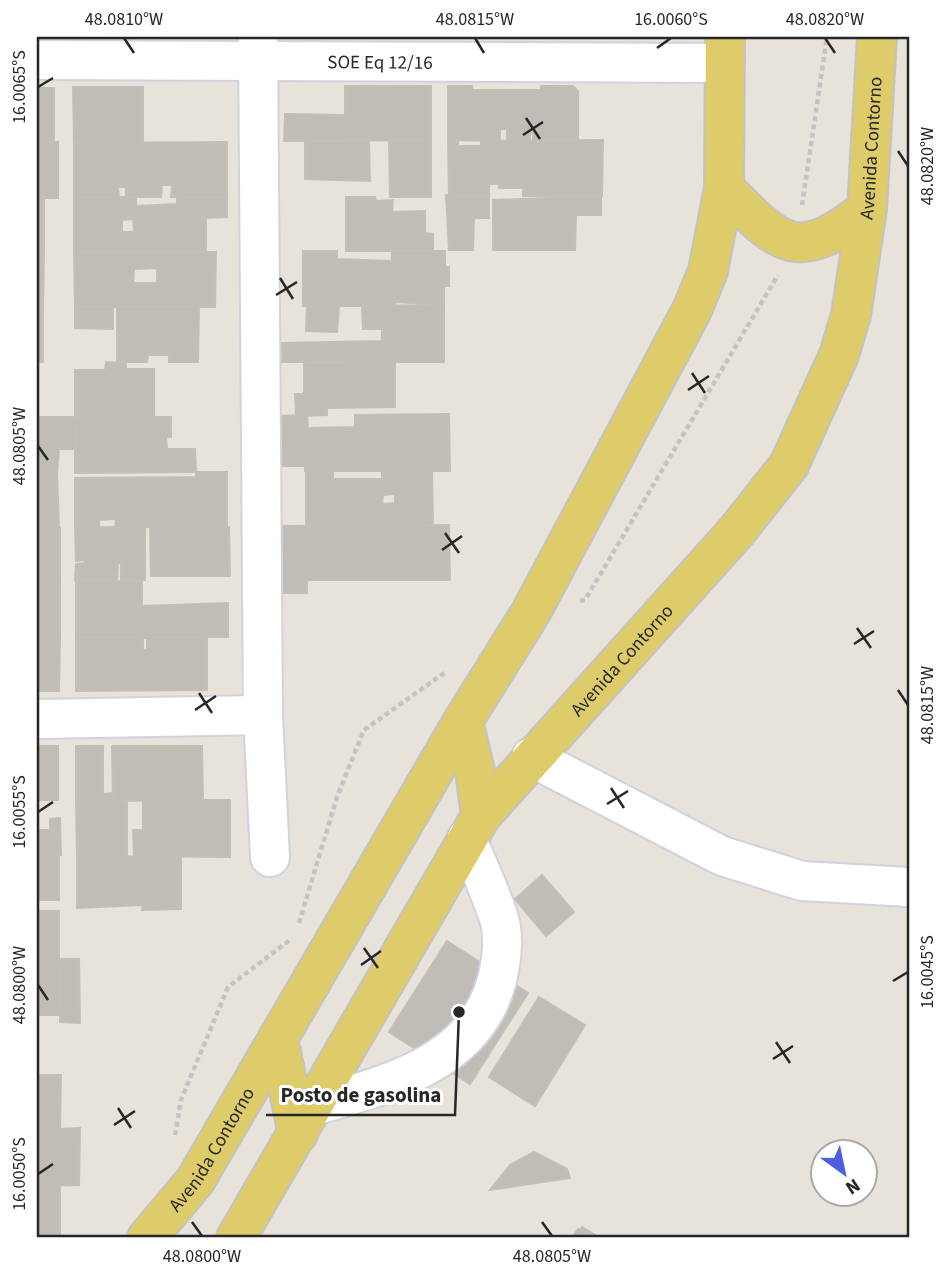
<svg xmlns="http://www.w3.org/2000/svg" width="946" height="1275" viewBox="0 0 946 1275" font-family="'Source Sans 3',sans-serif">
	<rect width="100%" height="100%" fill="#e8e3da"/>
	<g fill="#c0bdb7" stroke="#c3bfb5" stroke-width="2" fill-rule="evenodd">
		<polygon points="345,86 431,86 431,140 284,141 285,114 345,115"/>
		<polygon points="448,86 472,86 472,90 541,90 541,86 573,86 578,91 578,140 533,140 533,132 530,133 530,141 507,141 507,129 500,129 500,141 448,140"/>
		<polygon points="73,87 143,87 143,143 74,143"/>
		<rect x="37" y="88" width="17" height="54"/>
		<polygon points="431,140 431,197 390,197 389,141"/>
		<polygon points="448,140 458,141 458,146 481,146 481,141 603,140 602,196 523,196 523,188 499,188 499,184 489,184 489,196 449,195"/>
		<polygon points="305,141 369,141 370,181 305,179"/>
		<rect x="37" y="142" width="21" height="56"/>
		<polygon points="227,142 227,197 171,197 172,185 162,185 161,197 126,197 126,187 118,187 119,197 74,197 74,143"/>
		<polygon points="446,195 489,196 489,218 474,218 473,250 449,250"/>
		<polygon points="601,196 601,215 576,215 575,250 493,250 493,200"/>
		<polygon points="44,197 44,253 37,253 37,198"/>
		<path d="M74 197H136V206L177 204V197H227V217L206 218V252H74ZM133 219 134 232H122V220Z"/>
		<polygon points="346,197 375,197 376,201 393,200 392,212 425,211 425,233 433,234 433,251 346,251"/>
		<polygon points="303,251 337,251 337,259 392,261 392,251 445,251 445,267 449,267 449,286 444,286 444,305 395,302 395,306 303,306"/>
		<path d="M74 252H216L215 307H75ZM157 268V283H133L134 269Z"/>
		<polygon points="37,253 44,253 43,307 37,307"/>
		<polygon points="444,305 444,362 280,362 280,343 382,341 382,329 363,329 362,306"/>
		<polygon points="307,306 339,306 337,332 306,331"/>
		<rect x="37" y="307" width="6" height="55"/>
		<polygon points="75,307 113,307 113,329 75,328"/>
		<polygon points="117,307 199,307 198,362 169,362 169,355 148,355 147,362 117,362"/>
		<polygon points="106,362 126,363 126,369 154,369 154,417 75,417 75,370 105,370"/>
		<polygon points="395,362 395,407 327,408 327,415 296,416 295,394 304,394 304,363"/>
		<polygon points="449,414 450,471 305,471 305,466 280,466 280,416 307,415 308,428 355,427 355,415"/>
		<polygon points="37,417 75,417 75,449 59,449 57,473 37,473"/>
		<polygon points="75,417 171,417 171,437 166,437 167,449 195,449 196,472 75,473"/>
		<path d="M382 471H432L433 526H306V473L333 472V479H382ZM395 494V503L382 504 383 495Z"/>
		<polygon points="196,472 227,472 227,527 115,527 116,519 99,520 99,527 75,528 75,478 196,477"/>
		<polygon points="37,473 57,473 59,527 37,528"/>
		<polygon points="449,525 450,580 307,580 307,593 280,593 280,526"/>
		<polygon points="115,527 145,529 145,580 121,580 121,563 118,563 117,580 75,580 76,564 85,563 85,560 76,561 75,528"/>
		<polygon points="150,527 229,527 230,576 151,576"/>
		<rect x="37" y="528" width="23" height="54"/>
		<polygon points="142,581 142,606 228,603 228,637 76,637 76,582"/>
		<rect x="37" y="582" width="23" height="56"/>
		<path d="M76 637H207V690L76 691ZM143 638H147V650H143Z"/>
		<polygon points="37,638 60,638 59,691 37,691"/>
		<rect x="37" y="746" width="21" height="54"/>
		<polygon points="76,746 103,746 103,794 112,793 113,801 76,801"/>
		<polygon points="112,746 202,746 203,800 113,801"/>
		<polygon points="143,800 230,800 230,857 134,856 133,830 143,830"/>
		<polygon points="76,801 127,801 127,856 77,856"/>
		<polygon points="60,818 61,855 37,855 37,830 50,830 50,819"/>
		<rect x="37" y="855" width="22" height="45"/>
		<polygon points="77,856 181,857 181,909 142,910 143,905 77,908"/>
		<polygon points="542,875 574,912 546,936 515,899"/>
		<rect x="37" y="911" width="22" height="55"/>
		<polygon points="447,941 528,993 470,1084 389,1032"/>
		<polygon points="60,959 79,959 80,1023 60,1022"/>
		<rect x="37" y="966" width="22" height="49"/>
		<polygon points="539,997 585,1025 535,1106 489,1077"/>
		<polygon points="37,1075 61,1075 60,1129 37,1130"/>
		<polygon points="80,1128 79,1185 37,1186 37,1130"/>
		<polygon points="534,1152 567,1169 570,1178 490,1190 510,1165"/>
		<polygon points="60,1185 60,1238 37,1238 37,1186"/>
		<polygon points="582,1227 600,1238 575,1238"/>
		<polygon points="578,1229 592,1238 594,1235 599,1238 572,1238"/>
	</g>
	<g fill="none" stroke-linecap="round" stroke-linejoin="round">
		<defs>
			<g id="minor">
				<polyline points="258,37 263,715 270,857"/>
				<path id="s1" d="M37 60 724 63"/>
				<polyline points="37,719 263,715"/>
				<polyline points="531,757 722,856 802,881 909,887"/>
				<path d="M314 1106C388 1084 475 1064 497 980 501 963 504 939 500 922 492 894 477 865 467 838"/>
			</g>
			<g id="major">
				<path d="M724 188C780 245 797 265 867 209"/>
				<polyline points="463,721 475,771 481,816"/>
				<polyline points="278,1038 298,1134"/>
				<path id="s2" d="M147 1238 195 1181 463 721 531 612 692 310 708 271 724 188 725 37"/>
				<path id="s3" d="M236 1238 481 816 736 532 789 465 839 355 851 315 867 209 877 37"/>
			</g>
		</defs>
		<use href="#minor" stroke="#d0d2df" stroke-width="42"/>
		<use href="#major" stroke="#c3c3c3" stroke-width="42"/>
		<g stroke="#c3c3c3" stroke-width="4.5" stroke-dasharray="5 3.5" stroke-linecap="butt">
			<polyline points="802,205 827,37"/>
			<polyline points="580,601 585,600 778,275"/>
			<polyline points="299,923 337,797 364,730 447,671"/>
			<polyline points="175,1135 181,1100 228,987 290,940"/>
		</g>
		<use href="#minor" stroke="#fff" stroke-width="38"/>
		<use href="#major" stroke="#decb69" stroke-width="38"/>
	</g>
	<path fill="none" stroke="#272727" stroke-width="2.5" d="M124 38 134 53M475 38 484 53M825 38 835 53M657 48 671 38M38 87 53 78M526 118 540 139M523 135 543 122M898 151 908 166M280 278 293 299M276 295 297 282M692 373 705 393M688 390 709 376M38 446 48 460M445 533 459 553M442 550 462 536M857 628 871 648M854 644 874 631M898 690 908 705M199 693 212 713M195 710 216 696M611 788 624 808M607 804 628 791M38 812 53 802M364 948 378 968M361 965 381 951M893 981 908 972M38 985 48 1000M776 1042 790 1063M773 1059 793 1046M118 1108 131 1128M114 1125 135 1111M38 1174 53 1164M192 1222 202 1236M542 1222 552 1236"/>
	<g text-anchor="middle" stroke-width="6" stroke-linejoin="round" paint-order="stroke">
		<g font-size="19" fill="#272727" stroke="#fff">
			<text dy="7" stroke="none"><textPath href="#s1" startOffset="343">SOE Eq 12/16</textPath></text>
			<text dy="7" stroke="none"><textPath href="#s3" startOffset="1286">Avenida Contorno</textPath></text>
			<text dy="7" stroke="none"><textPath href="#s3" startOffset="698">Avenida Contorno</textPath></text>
			<text dy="7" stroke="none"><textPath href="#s2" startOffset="110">Avenida Contorno</textPath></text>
		</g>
	</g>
	<path fill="none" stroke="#272727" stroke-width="2.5" d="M459 1012L455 1115H266"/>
	<circle fill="#272727" stroke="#fff" stroke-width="2.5" cx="459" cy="1012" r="7"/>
	<g font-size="21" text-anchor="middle" font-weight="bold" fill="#272727" stroke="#fff" stroke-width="6" stroke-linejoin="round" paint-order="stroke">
		<text x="361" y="1102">Posto de gasolina</text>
	</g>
	<rect width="946" height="1275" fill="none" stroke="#ffffff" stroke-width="77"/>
	<g transform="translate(844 1173) rotate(147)"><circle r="33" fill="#ffffff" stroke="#a9a9a9" stroke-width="2"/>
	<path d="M0-5L12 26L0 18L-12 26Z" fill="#4d5ee3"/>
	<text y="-10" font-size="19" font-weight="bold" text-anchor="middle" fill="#272727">N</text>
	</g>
	<rect x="38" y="38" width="870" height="1198" fill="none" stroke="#272727" stroke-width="2.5"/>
	<g font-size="18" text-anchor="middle" fill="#272727">
		<text x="124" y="25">48.0810°W</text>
		<text x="475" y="25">48.0815°W</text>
		<text x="671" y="25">16.0060°S</text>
		<text x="825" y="25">48.0820°W</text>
		<text transform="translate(19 87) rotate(-90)" y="6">16.0065°S</text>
		<text transform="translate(927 166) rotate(-90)" y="6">48.0820°W</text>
		<text transform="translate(19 446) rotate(-90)" y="6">48.0805°W</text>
		<text transform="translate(927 705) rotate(-90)" y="6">48.0815°W</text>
		<text transform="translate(19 812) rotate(-90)" y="6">16.0055°S</text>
		<text transform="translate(927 972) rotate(-90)" y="6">16.0045°S</text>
		<text transform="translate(19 985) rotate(-90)" y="6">48.0800°W</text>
		<text transform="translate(19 1174) rotate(-90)" y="6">16.0050°S</text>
		<text x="202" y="1262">48.0800°W</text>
		<text x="552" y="1262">48.0805°W</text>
	</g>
</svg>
